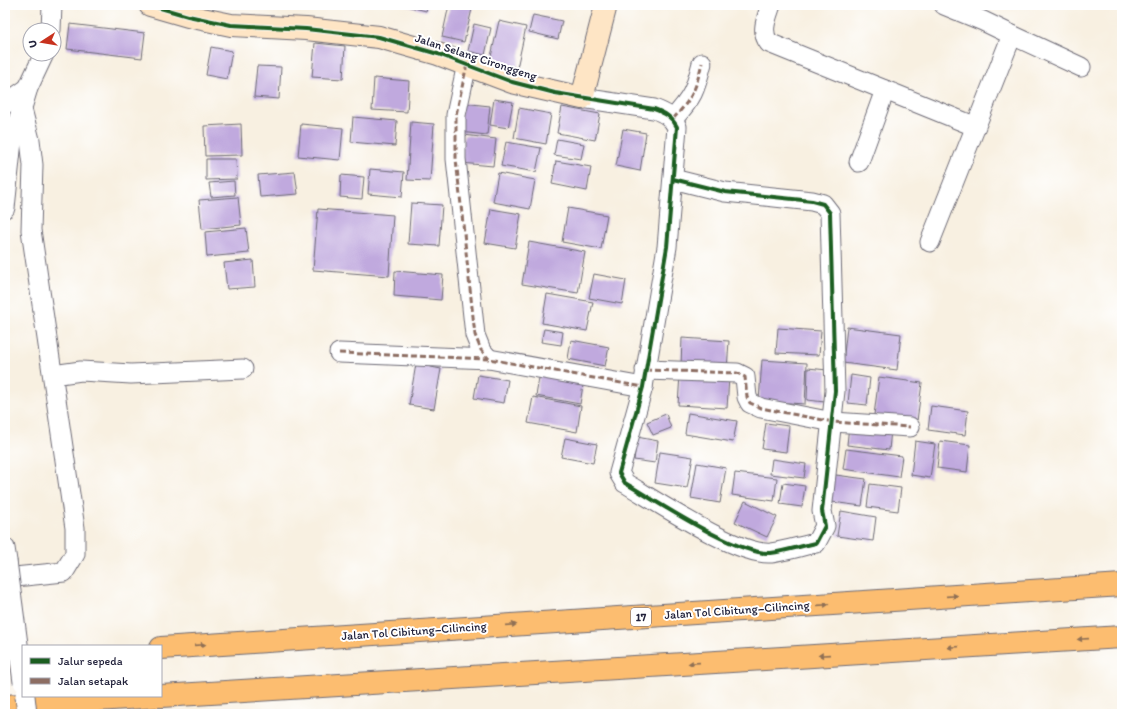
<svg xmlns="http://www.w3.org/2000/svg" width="1127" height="719" viewBox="0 0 1127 719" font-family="Itim,sans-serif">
	<rect width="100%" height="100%" fill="#fff"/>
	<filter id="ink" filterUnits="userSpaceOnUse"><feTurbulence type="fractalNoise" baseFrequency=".025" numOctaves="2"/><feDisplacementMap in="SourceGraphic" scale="8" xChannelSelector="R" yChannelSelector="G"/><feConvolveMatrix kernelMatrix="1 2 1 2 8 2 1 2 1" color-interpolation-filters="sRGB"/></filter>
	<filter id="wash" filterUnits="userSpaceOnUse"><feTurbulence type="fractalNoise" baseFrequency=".012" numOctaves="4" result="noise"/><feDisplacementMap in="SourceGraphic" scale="16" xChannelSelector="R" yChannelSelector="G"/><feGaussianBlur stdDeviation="0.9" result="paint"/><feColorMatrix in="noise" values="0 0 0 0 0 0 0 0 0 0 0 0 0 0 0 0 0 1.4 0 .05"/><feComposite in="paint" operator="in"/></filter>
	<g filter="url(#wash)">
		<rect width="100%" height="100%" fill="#f8f0e1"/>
		<g id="blocks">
			<g fill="#c0a9de">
				<polygon points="403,5 428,5 426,11"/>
				<polygon points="449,5 473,5 464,42 442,37"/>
				<polygon points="533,15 562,21 558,39 529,32"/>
				<polygon points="499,21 526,27 517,68 490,61"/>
				<polygon points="70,24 145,33 142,58 67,49"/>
				<polygon points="474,24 491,28 485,55 468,51"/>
				<polygon points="315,43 345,46 343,79 312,77"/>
				<polygon points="211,47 232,51 227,79 206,75"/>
				<polygon points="257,66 281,67 279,99 254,97"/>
				<polygon points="374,78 409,81 407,112 372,110"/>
				<polygon points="494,99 513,102 508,128 490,125"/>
				<polygon points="462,103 490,106 487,135 459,132"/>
				<polygon points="562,107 600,114 595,140 557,133"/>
				<polygon points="519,108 551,114 546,144 514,138"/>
				<polygon points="353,117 397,121 395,146 351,142"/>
				<polygon points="411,122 434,124 430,181 407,180"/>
				<polygon points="241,124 242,155 205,156 204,126"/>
				<polygon points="301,124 343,128 340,160 298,156"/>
				<polygon points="623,129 646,133 640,171 616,166"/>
				<polygon points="464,135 496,139 493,166 461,163"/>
				<polygon points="557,139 584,144 581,159 554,155"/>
				<polygon points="506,142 541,148 536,172 501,166"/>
				<polygon points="206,159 236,159 237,179 206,180"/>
				<polygon points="556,161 591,167 587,191 552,184"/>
				<polygon points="370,169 404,172 402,197 368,194"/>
				<polygon points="295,172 298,194 260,197 258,175"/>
				<polygon points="498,173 535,180 530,209 493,202"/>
				<polygon points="341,175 364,177 362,199 340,197"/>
				<polygon points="234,181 235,195 211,197 209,183"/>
				<polygon points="238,197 241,225 202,229 199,200"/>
				<polygon points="411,203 442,205 439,246 408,244"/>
				<polygon points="568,208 607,215 601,249 562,242"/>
				<polygon points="318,209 393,215 389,276 313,270"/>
				<polygon points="491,209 521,214 515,248 485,243"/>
				<polygon points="246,228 249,253 207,257 205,232"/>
				<polygon points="529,242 585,252 578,293 522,284"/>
				<polygon points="253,260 255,287 227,289 224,263"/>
				<polygon points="395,271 443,275 441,300 394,296"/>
				<polygon points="594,274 626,280 622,304 589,298"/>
				<polygon points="547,294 593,302 587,331 542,323"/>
				<polygon points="847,327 901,334 897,370 843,363"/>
				<polygon points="778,328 821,331 819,355 776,353"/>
				<polygon points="544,329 563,332 561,345 541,342"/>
				<polygon points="682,338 729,341 727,370 681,367"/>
				<polygon points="571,340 609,347 605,366 568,359"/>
				<polygon points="762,360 807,363 805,404 759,401"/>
				<polygon points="416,364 441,369 434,409 409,405"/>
				<polygon points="808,368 827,370 825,402 807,400"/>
				<polygon points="540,372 584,379 580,404 536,396"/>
				<polygon points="680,374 729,377 727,408 678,405"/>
				<polygon points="478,375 508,380 504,403 474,398"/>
				<polygon points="851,375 870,378 867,405 848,403"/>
				<polygon points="879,377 922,383 917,421 874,415"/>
				<polygon points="533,397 581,406 577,432 528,423"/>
				<polygon points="931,406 968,411 965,435 928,430"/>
				<polygon points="688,413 737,421 733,442 685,434"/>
				<polygon points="666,414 671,428 653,435 647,422"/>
				<polygon points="766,423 789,426 786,452 762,449"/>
				<polygon points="849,425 891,430 889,450 847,445"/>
				<polygon points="637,437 658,441 655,463 634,460"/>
				<polygon points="565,438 597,444 593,463 561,457"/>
				<polygon points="915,441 935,444 930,478 911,475"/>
				<polygon points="940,441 970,445 967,472 937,468"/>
				<polygon points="846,449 902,456 899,477 843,469"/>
				<polygon points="660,452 693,457 687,488 655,483"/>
				<polygon points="772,459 806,464 804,478 770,474"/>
				<polygon points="697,463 726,468 720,503 691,498"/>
				<polygon points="735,473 777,478 774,501 732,495"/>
				<polygon points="828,474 866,479 862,506 824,501"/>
				<polygon points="783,483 805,486 802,507 780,504"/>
				<polygon points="870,484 901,488 898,511 867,507"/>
				<polygon points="745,501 777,517 767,537 735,522"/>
				<polygon points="841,511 876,517 873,541 837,536"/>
			</g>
		</g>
	</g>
	<g filter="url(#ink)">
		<use href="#blocks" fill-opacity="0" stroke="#6d6a75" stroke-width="1"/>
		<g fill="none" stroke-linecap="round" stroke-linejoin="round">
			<defs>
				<g id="street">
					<path d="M771 5C767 17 760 32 769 43L974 126"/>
					<polyline points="51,30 52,5"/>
					<polyline points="1012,35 1081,67"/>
					<polyline points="467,64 456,115 456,159 475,335 481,350 489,359"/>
					<path d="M582 98 654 109C665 113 672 117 677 127L667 247 643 387 619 473 625 483C656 501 738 556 771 553 786 551 801 546 816 543L825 526 822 511 835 391 830 213 823 204 812 201 725 192 673 179"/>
					<polyline points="5,104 28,88"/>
					<path d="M673 119C693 97 695 91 702 63"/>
					<polyline points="859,162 885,90"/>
					<polyline points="5,208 12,141 28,88 44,54"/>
					<polyline points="930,242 1012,35 983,21 944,5"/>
					<polyline points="339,353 489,359 643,387"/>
					<polyline points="645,370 737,373 745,377 747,397 750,403 761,408 833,422 910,427"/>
					<polyline points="53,375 81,371 131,374 243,369"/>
					<polyline points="5,548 7,561"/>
					<polyline points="5,578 64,572 75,554 75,528 31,230 33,165 30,140 22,109"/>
				</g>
				<polyline id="secondary" points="150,5 188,16 231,25 306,29 379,37 438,54 512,82 582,98 606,5"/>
				<g id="highway">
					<polyline points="161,648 1122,585"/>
					<polyline points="5,658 23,657"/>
					<polyline points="161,696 1122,637"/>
					<polyline points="5,706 158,696"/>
				</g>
			</defs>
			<use href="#street" stroke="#6d6a75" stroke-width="21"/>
			<use href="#secondary" stroke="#6d6a75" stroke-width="24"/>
			<use href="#highway" stroke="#6d6a75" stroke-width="24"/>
			<use href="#street" stroke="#fff" stroke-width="19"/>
			<use href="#secondary" stroke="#fee5c5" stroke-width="22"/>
			<use href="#highway" stroke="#fcbd6f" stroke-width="22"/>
			<defs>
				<g id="street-bridge">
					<polyline points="7,561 23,682"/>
					<polyline points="25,696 27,714"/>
				</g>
			</defs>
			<use href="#street-bridge" stroke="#6d6a75" stroke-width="21" stroke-linecap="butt"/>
			<use href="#street-bridge" stroke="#fff" stroke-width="19"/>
			<g stroke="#8d6e63" stroke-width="3" stroke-dasharray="6 3" stroke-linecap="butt">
				<polyline points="467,64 456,115 456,159 475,335 481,350 489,359"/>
				<path d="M673 119C693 97 695 91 702 63"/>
				<polyline points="339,353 489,359 643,387"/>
				<polyline points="645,370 737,373 745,377 747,397 750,403 761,408 833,422 910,427"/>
			</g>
			<defs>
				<path id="cycleway" d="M150 5 188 16 231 25 306 29 379 37 438 54 512 82 555 93 654 109C665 113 672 117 677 127L667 247 643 387 619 473 625 483C656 501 738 556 771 553 786 551 801 546 816 543L825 526 822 511 835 391 830 213 823 204 812 201 725 192 673 179"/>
			</defs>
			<use href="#cycleway" stroke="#fff" stroke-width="6"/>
			<use href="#cycleway" stroke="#1b5e20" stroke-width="4"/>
		</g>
		<defs><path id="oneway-solid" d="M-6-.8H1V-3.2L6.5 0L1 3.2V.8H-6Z"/></defs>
		<g fill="#8f7055">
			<use href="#oneway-solid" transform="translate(952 596) rotate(-4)"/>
			<use href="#oneway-solid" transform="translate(823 605) rotate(-4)"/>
			<use href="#oneway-solid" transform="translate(511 625) rotate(-4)"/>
			<use href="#oneway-solid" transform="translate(1083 639) rotate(176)"/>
			<use href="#oneway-solid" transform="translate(200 645) rotate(-4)"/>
			<use href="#oneway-solid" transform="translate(953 647) rotate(176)"/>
			<use href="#oneway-solid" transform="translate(824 655) rotate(176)"/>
			<use href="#oneway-solid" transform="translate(694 663) rotate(176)"/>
		</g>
	</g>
	<g text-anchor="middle" stroke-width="4" stroke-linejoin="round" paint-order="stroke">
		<rect fill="#fff" stroke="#646476" stroke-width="1" x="631" y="608" width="20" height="18" rx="3"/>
		<g font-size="11" font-weight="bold" fill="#22223b">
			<text x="641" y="621">17</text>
		</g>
		<g font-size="12" fill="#22223b" stroke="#fff">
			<text transform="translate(476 57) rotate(18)" y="4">Jalan Selang Cironggeng</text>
			<text transform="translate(737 610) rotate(-4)" y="4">Jalan Tol Cibitung–Cilincing</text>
			<text transform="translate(414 631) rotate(-4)" y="4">Jalan Tol Cibitung–Cilincing</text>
		</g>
	</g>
	<rect width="1127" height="719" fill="none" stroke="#fff" stroke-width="20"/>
	<rect x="22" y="645" width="140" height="52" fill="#ffffff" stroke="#a7a7b1"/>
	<rect x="30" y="658" width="20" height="6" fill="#1b5e20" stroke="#a7a7b1"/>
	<text x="58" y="665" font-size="12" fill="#22223b">Jalur sepeda</text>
	<rect x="30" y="678" width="20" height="6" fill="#8d6e63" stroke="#a7a7b1"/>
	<text x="58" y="685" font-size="12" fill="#22223b">Jalan setapak</text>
	<g transform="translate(42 42) rotate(258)"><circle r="19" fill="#ffffff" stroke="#a7a7b1"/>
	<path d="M0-3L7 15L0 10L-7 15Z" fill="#c8321e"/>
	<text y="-6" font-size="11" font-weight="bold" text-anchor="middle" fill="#22223b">U</text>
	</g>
</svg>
